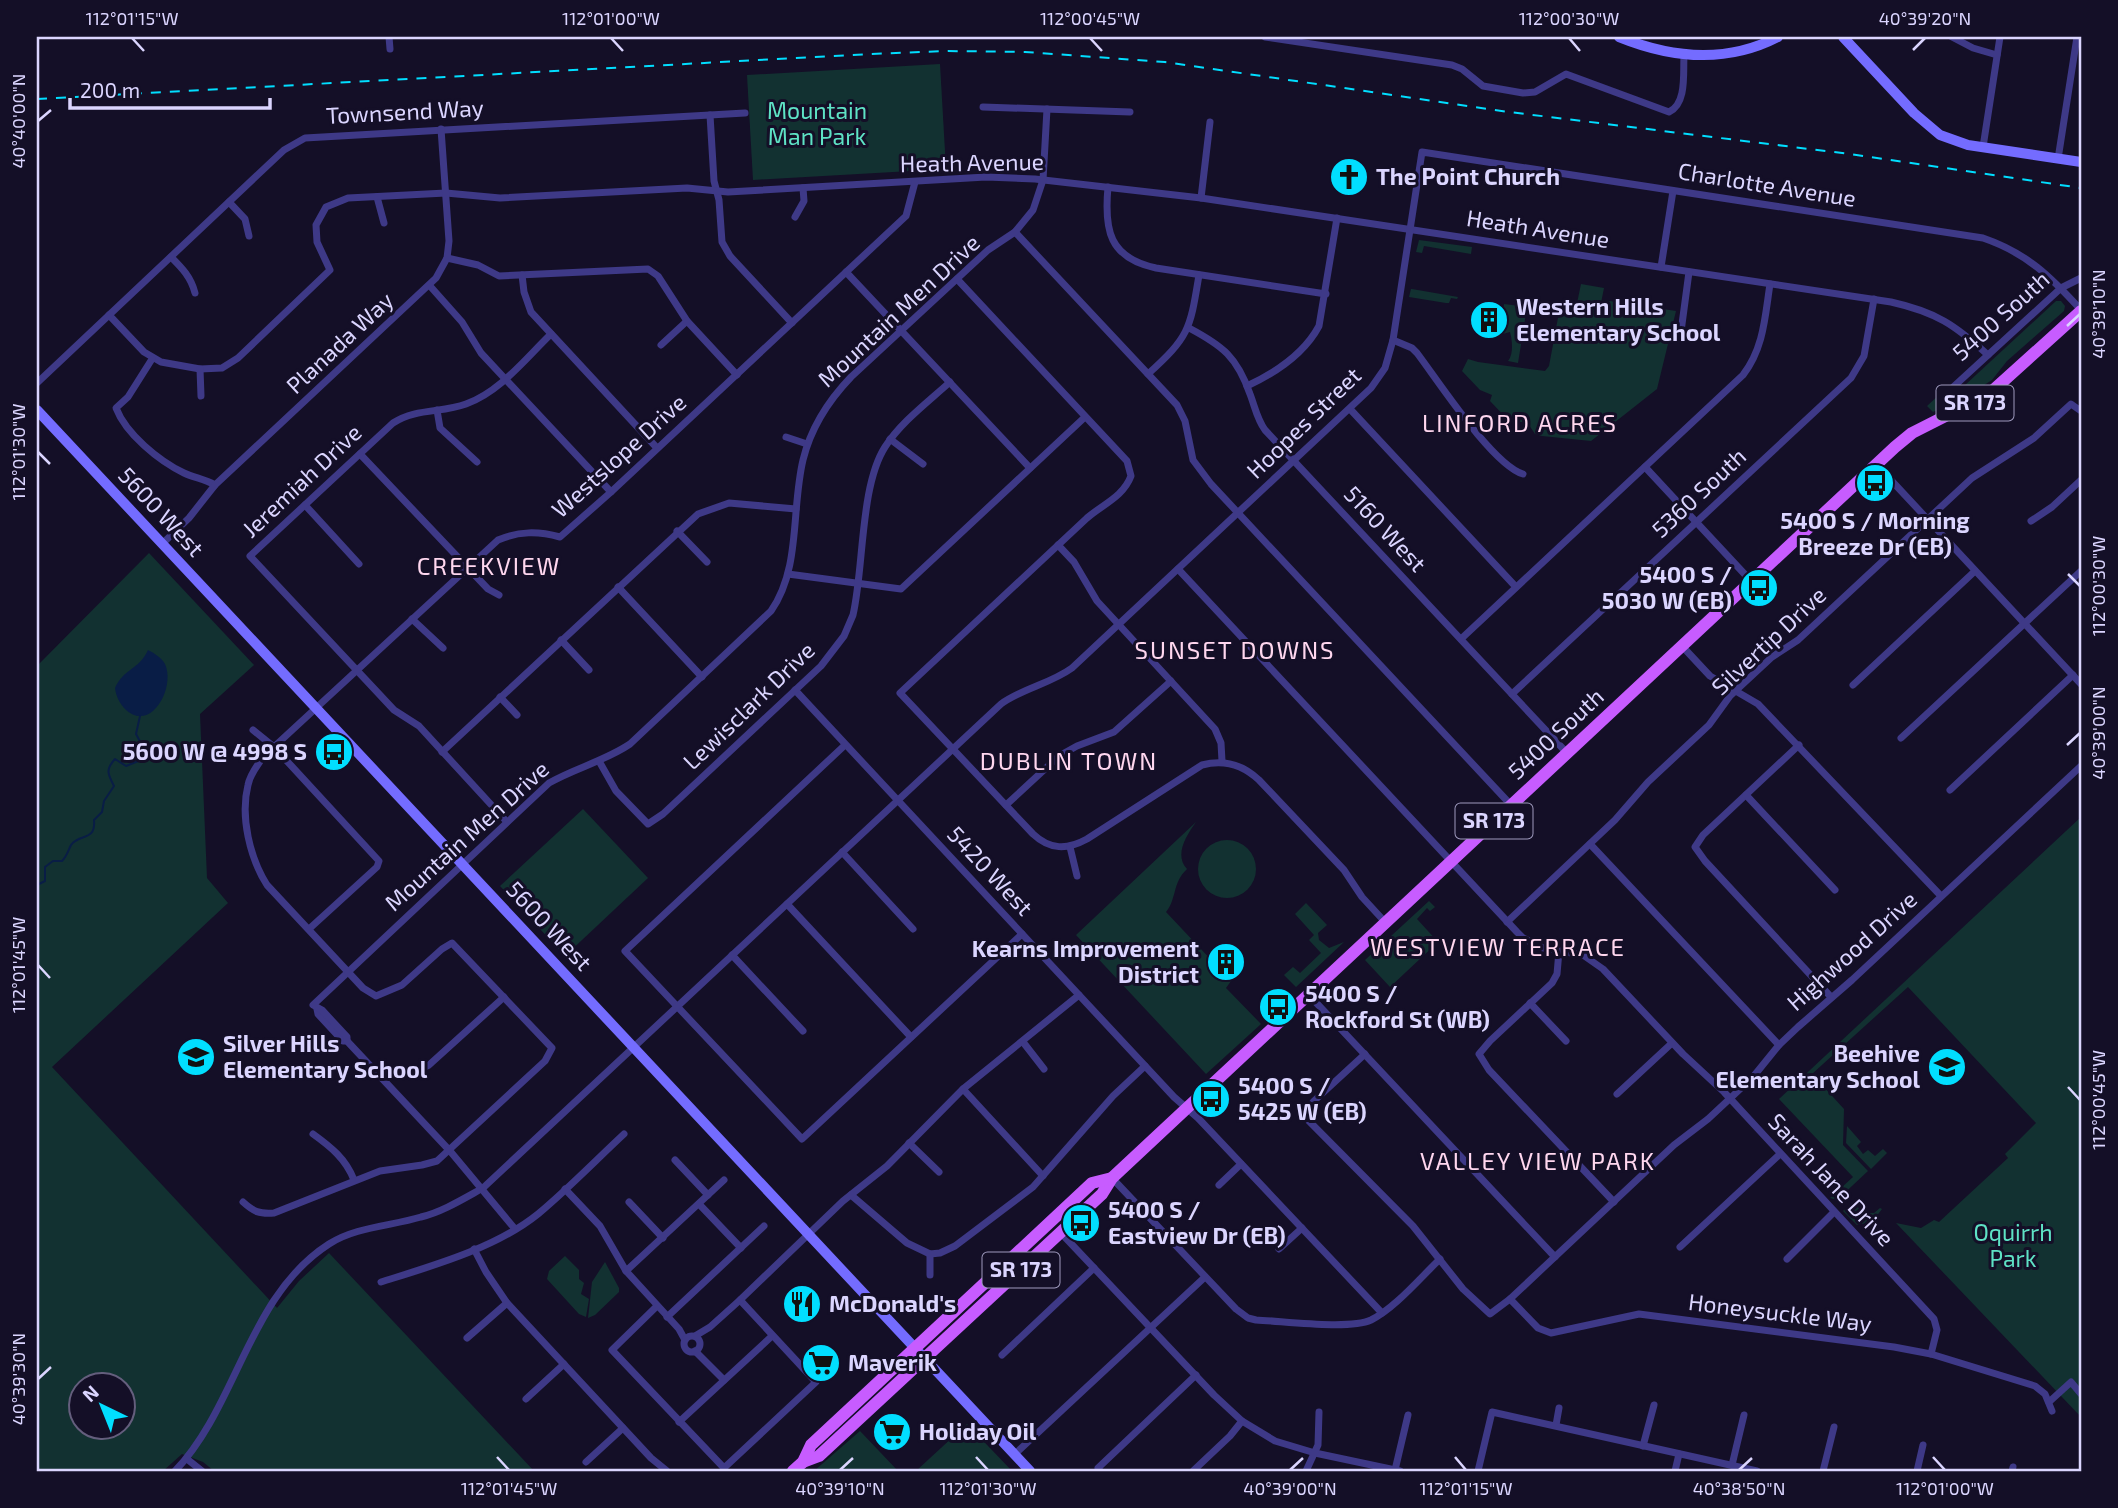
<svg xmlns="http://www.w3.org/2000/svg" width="2118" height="1508" viewBox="0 0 2118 1508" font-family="'Exo 2',sans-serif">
	<rect width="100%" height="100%" fill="#140f27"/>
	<g fill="#123131" fill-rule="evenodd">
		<polygon points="940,64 946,169 753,180 747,75"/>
		<polygon points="1419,240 1472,247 1471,254 1424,246 1422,253 1416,252"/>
		<polygon points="1581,284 1604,288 1599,313 1603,300 1676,311 1657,389 1591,441 1542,436 1535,434 1527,422 1510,422 1490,401 1492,395 1480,390 1462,371 1468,359 1478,362 1545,371 1549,366 1560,307 1599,312 1576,308"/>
		<polygon points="1411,289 1412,289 1458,297 1457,299 1451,298 1449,303 1446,303 1409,297"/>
		<polygon points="2056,301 2061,301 2065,306 2064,311 2007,361 1992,380 1964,398 1933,412 1927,406 1941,393 1948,399 1958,399 1964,386"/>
		<path d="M1504 304 1527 307 1518 363 1508 361C1514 354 1512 339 1510 332L1499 335Z"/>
		<path d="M149 553 254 665 200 714 207 878 228 903 52 1067 277 1308 299 1281 329 1253 534 1471H214L203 1462 182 1454 163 1471H37V666ZM80 1386H122V1428H80Z"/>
		<polygon points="583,809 648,878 565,956 500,886"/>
		<polygon points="2081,817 2081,1417 1896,1223 1921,1228 1934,1220 1939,1222 2008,1158 2005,1154 2036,1123 1908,987 1812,1074 1844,1109 1843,1145 1868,1171 1837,1200 1830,1198 1853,1177 1779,1099"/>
		<path d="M1196 822C1186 836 1174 855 1187 869 1172 883 1177 899 1166 912L1231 981 1226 988 1261 1024 1206 1074 1076 935Z"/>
		<circle cx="1227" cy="869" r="29"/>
		<polygon points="1429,901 1435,907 1430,911 1427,908 1417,919 1438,942 1390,987 1365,960"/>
		<polygon points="1306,903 1327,925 1318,933 1319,940 1329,948 1344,942 1296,987 1284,975 1293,967 1300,973 1321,953 1309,940 1314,935 1295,914"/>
		<polygon points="1847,1126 1861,1142 1857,1146 1863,1154 1868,1150 1875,1156 1883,1149 1887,1153 1871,1169 1846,1143"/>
		<polygon points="1852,1202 1864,1213 1874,1213 1880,1208 1882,1209 1872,1222 1857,1225 1843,1211"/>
		<polygon points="565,1256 579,1270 579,1279 584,1283 581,1294 589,1299 586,1317 579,1314 547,1279 549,1271"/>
		<polygon points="605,1262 619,1288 619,1292 595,1315 588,1318 592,1282"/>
		<polygon points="967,1424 1012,1471 916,1471"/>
		<polygon points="860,1431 898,1471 814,1471"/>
	</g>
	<path fill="#091d46" d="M148 650C154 653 162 658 165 664 176 688 150 735 124 708 119 702 116 696 115 688 124 668 139 670 148 650Z"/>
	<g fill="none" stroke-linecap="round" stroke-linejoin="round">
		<path stroke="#091d46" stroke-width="2" d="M37 885 45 881V867L53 861H62C67 856 68 851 71 845 79 833 96 842 94 820L102 812 104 801 114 786C108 774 105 770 115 759L126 766 141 760 143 747 136 734 140 716"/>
		<g stroke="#3e3987" stroke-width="7">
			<polyline points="389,37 390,49"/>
			<path d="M1265 37 1452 65 1462 69 1483 86 1523 93 1535 92 1566 74 1669 112C1687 104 1683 73 1684 56"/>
			<polyline points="1952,37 1973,48 1997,55"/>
			<polyline points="983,107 1130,112"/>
			<polyline points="710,115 714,181 719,200 722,242 730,256 792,323"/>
			<polyline points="1983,147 2000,37"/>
			<polyline points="2058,159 2077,37"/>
			<path d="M1108 187C1104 230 1109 258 1156 268L1326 294"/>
			<polyline points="377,197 384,223"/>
			<polyline points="1201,198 1210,122"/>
			<polyline points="229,202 245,219 249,236"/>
			<polyline points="795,217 804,201 803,188"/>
			<polyline points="1015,232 1177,405 1185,421 1193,460 1211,484 1511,805"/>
			<path d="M171 257C182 268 191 277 195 293"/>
			<polyline points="447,258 478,265 499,276 648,269 658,276 687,321 737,375"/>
			<polyline points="1661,267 1673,191"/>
			<polyline points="846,272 1030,468"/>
			<polyline points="522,275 524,292 531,312 657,448"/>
			<path d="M957 279 1127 461 1131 476C1123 497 1103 504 1087 518L900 693 1033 834C1050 850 1067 850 1087 839L1202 765C1224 759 1242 764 1259 780L1344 870 1362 897 1385 922"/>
			<polyline points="430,286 462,322 481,353 611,492"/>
			<path d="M109 315 144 352 161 362 200 369 222 368 238 358 330 270 317 242 316 225 326 207 348 198 446 193 500 198 687 188 728 192 986 177 1035 179 1201 198 1891 302C1936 312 1955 325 1988 355"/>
			<path d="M1189 328C1223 346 1237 357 1250 394 1255 407 1257 419 1265 430L1567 753"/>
			<polyline points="1680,339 1689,272"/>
			<path d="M1393 340 1412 348 1417 353C1439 382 1492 464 1523 474"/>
			<polyline points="661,345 687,321"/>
			<path d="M152 359 128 397 116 408C126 434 159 461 184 473 195 478 205 479 215 485"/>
			<polyline points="200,369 201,396"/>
			<path d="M1148 374C1190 336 1190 329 1199 275"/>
			<polyline points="37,383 284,150 305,138 745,113"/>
			<path d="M1247 386C1275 373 1304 354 1319 326L1337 218"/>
			<polyline points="1951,389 2061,288 2081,278"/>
			<polyline points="1350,409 1516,587"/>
			<polyline points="437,410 440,428 477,462"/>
			<polyline points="786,437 807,444"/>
			<polyline points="890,439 923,464"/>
			<polyline points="360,454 488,589 499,595"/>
			<polyline points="1876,464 2081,684"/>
			<polyline points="1645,467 1751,581"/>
			<polyline points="305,505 359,564"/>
			<polyline points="2031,521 2052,507 2081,480"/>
			<polyline points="677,531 707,562"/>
			<polyline points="162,544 189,518 215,485 436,278 447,258 449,241 441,129"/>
			<polyline points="1058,545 1074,562 1097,601 1215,729 1221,743 1222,761"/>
			<polyline points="1178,569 1517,932 1523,938 1543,948 1583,955 1603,969 1683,1054 1724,1092 1934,1319 1937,1330 1931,1354"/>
			<polyline points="788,574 901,589 1085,417"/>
			<polyline points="618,587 702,677"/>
			<polyline points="412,619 443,648"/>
			<path d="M1461 639 1743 375C1764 348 1765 316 1770 284"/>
			<polyline points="561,640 589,670"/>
			<polyline points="1682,646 1710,676 1758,704 1941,896"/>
			<polyline points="1853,685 1975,571"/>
			<polyline points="795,690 1174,1097 1198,1118 1382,1313"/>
			<polyline points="1512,694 1851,378 1864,356 1874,299"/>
			<polyline points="500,697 517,715"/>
			<polyline points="253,730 274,747 379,861 377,867 309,929"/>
			<polyline points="1901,738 2081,571"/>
			<polyline points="845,745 625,951 802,1139 1022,934"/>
			<polyline points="1799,745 1703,835 1695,847 1705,861 1831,997"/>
			<polyline points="442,752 698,514 729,503 796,509"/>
			<path d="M599 761 616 791 648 824 663 814 821 666 844 636 853 615C864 568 860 486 885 447 901 422 928 402 950 382"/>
			<polyline points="1950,790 2073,675"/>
			<polyline points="1746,795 1835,890"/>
			<polyline points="1006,805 1059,756 1077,746 1114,732 1171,681"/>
			<path d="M507 822 419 726 394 710 250 556 393 423C416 408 442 413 466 404 500 392 526 358 551 334"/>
			<polyline points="1590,844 1779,1045"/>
			<polyline points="1070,847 1077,876"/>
			<polyline points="842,852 913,929"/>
			<polyline points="787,904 911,1037"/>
			<polyline points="1507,922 1615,820 1648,782 1709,725 1730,696 1772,657 1798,640 1972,478 2034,438 2071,404 2081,411"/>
			<polyline points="1559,951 1557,974 1552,983 1490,1041 1479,1054 1489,1070 1614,1202"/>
			<polyline points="732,955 803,1031"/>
			<polyline points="1308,994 1555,1257"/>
			<polyline points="1530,1003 1566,1041"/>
			<polyline points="317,1009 318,1014 343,1041 347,1041 450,1151 515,1229"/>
			<path d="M347 1041V1037L322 1010 313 1005 549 783C575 768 605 761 630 744L771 611C801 568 791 510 803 460 811 427 828 401 851 377L988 250 1015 232 1033 210 1043 180 1047 109"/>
			<polyline points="1023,1042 1044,1069"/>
			<polyline points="1365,1054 1314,1101 1303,1115 1413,1226 1463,1289 1490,1314 1510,1299 1674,1145 1708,1119 1753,1077 1779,1045 1798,1027 1852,980 2081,766"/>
			<polyline points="412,1073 429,1065 504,997"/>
			<polyline points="963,1089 1043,1176"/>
			<polyline points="1617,1094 1672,1043"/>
			<path d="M313 1134C331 1147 346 1159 354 1180"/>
			<polyline points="909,1143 939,1172"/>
			<polyline points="675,1160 708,1195"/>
			<path d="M1112 1178 1236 1309 1248 1318 1256 1320C1283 1321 1349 1330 1371 1320 1395 1308 1420 1278 1440 1259"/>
			<polyline points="1219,1185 1241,1164"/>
			<polyline points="565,1189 600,1226 626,1271 679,1329 685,1340"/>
			<polyline points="851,1195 907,1243 930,1254"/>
			<path d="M243 1202C254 1212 259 1214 274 1213L380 1171 422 1165 437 1161 545 1061 552 1048 452 943 442 949 402 985 376 996 363 988 267 885C250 858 240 817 248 785 250 774 257 766 263 757L498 540C519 531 538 531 560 537L611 492 906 216 915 182"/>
			<polyline points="629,1202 663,1238"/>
			<polyline points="699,1204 741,1248"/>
			<polyline points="1061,1233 1214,1395 1242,1421 1275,1441 1315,1453 1400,1471"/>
			<polyline points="1680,1247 1780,1154"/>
			<polyline points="474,1249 486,1272 507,1303 651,1458 667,1471"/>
			<polyline points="1279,1249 1302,1228"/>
			<polyline points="1787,1259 1834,1212"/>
			<polyline points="626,1271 724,1180"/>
			<polyline points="930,1275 930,1254 940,1253 955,1246 1033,1187 1113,1096 1145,1066"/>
			<path d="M381 1282C432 1266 496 1248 538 1214 568 1189 596 1160 624 1134"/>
			<polyline points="1510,1299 1538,1328 1551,1333 1639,1314 1894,1347 1931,1354 2035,1386 2045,1394 2052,1411"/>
			<polyline points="657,1306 612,1350 724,1468 816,1382 740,1300"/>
			<polyline points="667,1317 764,1226"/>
			<polyline points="695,1336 710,1327 740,1300 843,1201 887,1166 963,1089 1079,995"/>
			<circle cx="692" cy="1344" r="8"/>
			<polyline points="467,1338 507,1303"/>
			<polyline points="695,1351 724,1380"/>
			<polyline points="1002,1355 1094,1268"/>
			<polyline points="526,1399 564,1364"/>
			<polyline points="2049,1402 2071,1382 2081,1394"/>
			<polyline points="679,1422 772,1336"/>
			<polyline points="1556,1425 1559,1408"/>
			<polyline points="1643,1446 1654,1405"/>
			<polyline points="1015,1454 1205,1277"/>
			<polyline points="187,1459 202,1471"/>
			<polyline points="586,1462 623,1428"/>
			<polyline points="1732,1465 1744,1415"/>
			<polyline points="1395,1470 1408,1415"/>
			<path d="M175 1471C238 1405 248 1296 329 1244 355 1227 391 1226 421 1217 442 1212 463 1199 483 1188L1001 704C1023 688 1050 684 1072 668L1371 388 1385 368 1393 340 1422 152 1983 238C2027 253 2051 277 2081 310"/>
			<polyline points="1100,1471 1098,1468 1196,1375"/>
			<polyline points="1193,1471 1230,1436 1242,1421"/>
			<polyline points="1306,1471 1318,1445 1319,1412"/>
			<polyline points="1478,1471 1492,1412 1757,1471"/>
			<polyline points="1675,1471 1679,1454"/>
			<polyline points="1823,1471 1834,1427"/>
			<polyline points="1917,1471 1923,1445"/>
			<polyline points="2012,1471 2013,1467"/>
		</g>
		<g stroke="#746cff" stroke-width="10">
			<path d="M1619 37C1671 58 1726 64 1778 37"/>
			<polyline points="1843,37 1914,113 1940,135 1968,145 2081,162"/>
			<polyline points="37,410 1030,1471"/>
		</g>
		<g stroke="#c75cff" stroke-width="12">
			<polyline points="803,1462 819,1456 1102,1194 1112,1178 1895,447 1912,433 1989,394 2081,311"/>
			<polyline points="793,1471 803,1462 811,1445 1092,1183 1112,1178"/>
		</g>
		<polyline stroke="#01deff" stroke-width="2" stroke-dasharray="10 9" stroke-linecap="butt" points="37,99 870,54 948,51 1025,52 1165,62 1509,112 1850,154 2081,188"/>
	</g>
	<path fill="none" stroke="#dbd5ff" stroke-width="2.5" d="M132 38 144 51M611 38 623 51M1090 38 1102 51M1569 38 1580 51M1913 50 1925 38M38 121 51 110M2067 326 2080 314M38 452 50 464M2068 574 2080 586M2067 745 2080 733M38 965 50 978M2068 1087 2080 1100M38 1379 51 1367M497 1457 509 1470M976 1457 988 1470M1455 1457 1466 1470M1933 1457 1945 1470M840 1470 853 1458M1290 1470 1303 1458M1739 1470 1752 1458"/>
	<defs>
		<symbol id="church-disc" viewBox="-11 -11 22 22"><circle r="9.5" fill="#01deff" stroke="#140f27"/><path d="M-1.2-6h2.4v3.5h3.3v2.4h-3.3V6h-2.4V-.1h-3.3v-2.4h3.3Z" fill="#111"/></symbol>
		<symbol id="building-disc" viewBox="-11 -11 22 22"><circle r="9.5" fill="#01deff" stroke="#140f27"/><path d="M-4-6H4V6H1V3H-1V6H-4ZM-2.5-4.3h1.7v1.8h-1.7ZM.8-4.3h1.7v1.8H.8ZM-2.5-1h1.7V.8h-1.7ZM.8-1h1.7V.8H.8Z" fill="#111"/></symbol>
		<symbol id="bus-disc" viewBox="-11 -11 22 22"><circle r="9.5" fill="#01deff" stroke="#140f27"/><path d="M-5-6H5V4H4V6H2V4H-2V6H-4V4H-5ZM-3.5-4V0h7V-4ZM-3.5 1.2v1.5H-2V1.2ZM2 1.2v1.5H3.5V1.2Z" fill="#111"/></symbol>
		<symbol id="school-disc" viewBox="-11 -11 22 22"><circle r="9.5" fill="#01deff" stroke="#140f27"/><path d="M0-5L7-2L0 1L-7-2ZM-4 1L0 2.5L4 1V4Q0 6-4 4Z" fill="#111"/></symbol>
		<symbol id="restaurant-disc" viewBox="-11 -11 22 22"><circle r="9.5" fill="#01deff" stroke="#140f27"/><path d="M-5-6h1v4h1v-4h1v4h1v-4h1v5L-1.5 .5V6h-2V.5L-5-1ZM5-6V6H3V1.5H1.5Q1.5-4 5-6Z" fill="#111"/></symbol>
		<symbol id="supermarket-disc" viewBox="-11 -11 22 22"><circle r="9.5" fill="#01deff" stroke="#140f27"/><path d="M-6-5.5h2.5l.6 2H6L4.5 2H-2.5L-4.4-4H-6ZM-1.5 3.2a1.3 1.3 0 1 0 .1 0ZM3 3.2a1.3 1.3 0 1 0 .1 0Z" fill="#111"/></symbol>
	</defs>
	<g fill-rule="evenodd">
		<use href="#church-disc" x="1327" y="155" width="44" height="44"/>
		<use href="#building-disc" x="1467" y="298" width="44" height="44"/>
		<use href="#bus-disc" x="1853" y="461" width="44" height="44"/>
		<use href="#bus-disc" x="1737" y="566" width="44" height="44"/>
		<use href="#bus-disc" x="312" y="730" width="44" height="44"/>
		<use href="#building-disc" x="1204" y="940" width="44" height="44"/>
		<use href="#bus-disc" x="1256" y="985" width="44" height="44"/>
		<use href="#school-disc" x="174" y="1035" width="44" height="44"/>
		<use href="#school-disc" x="1925" y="1045" width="44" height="44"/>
		<use href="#bus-disc" x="1189" y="1077" width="44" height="44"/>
		<use href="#bus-disc" x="1059" y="1201" width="44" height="44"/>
		<use href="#restaurant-disc" x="780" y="1282" width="44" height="44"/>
		<use href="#supermarket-disc" x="799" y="1341" width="44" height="44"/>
		<use href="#supermarket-disc" x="870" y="1410" width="44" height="44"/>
	</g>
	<g text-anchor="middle" stroke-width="6" stroke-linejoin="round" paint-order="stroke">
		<g fill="#140f27" stroke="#9f9abe" stroke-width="2">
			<rect x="1936.5" y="385.5" width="77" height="35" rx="5"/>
			<rect x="1455.5" y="803.5" width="77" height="35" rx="5"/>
			<rect x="982.5" y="1252.5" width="77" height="35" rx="5"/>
		</g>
		<g font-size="21" font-weight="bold" fill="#dbd5ff">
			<text x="1975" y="410">SR 173</text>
			<text x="1494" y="828">SR 173</text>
			<text x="1021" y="1277">SR 173</text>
		</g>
		<g font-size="23" fill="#5ee2c5" stroke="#140f27">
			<text x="817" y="119">Mountain<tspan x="817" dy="26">Man Park</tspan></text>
			<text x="2013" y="1241">Oquirrh<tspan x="2013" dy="26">Park</tspan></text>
		</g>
		<g font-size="23" fill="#dbd5ff" stroke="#140f27">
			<text transform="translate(405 112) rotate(-3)" y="8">Townsend Way</text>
			<text transform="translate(972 163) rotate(-1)" y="8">Heath Avenue</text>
			<text transform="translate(1767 185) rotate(9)" y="8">Charlotte Avenue</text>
			<text transform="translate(1538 229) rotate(9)" y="8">Heath Avenue</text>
			<text transform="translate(899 311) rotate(-43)" y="8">Mountain Men Drive</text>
			<text transform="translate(2001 316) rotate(-42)" y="8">5400 South</text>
			<text transform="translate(340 343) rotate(-43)" y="8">Planada Way</text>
			<text transform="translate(1304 423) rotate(-44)" y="8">Hoopes Street</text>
			<text transform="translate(619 456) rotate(-42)" y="8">Westslope Drive</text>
			<text transform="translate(302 481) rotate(-43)" y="8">Jeremiah Drive</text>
			<text transform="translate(1699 493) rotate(-43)" y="8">5360 South</text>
			<text transform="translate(161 512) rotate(47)" y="8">5600 West</text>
			<text transform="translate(1385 529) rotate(47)" y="8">5160 West</text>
			<text transform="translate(1769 641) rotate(-43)" y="8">Silvertip Drive</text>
			<text transform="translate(749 706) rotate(-44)" y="8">Lewisclark Drive</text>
			<text transform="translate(1556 734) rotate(-43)" y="8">5400 South</text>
			<text transform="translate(467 836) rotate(-42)" y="8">Mountain Men Drive</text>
			<text transform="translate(990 871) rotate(47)" y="8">5420 West</text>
			<text transform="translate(549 926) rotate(47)" y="8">5600 West</text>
			<text transform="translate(1852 951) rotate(-42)" y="8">Highwood Drive</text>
			<text transform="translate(1831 1180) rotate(47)" y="8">Sarah Jane Drive</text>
			<text transform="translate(1780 1313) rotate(7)" y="8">Honeysuckle Way</text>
		</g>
		<g font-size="23" font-weight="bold" fill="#dbd5ff" stroke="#140f27" text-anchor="start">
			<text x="1376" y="185">The Point Church</text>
			<text x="1516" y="315">Western Hills<tspan x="1516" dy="26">Elementary School</tspan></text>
			<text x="1875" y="529" text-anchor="middle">5400 S / Morning<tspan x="1875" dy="26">Breeze Dr (EB)</tspan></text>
			<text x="1732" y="583" text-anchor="end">5400 S /<tspan x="1732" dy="26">5030 W (EB)</tspan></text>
			<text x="307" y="760" text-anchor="end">5600 W @ 4998 S</text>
			<text x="1199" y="957" text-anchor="end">Kearns Improvement<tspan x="1199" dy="26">District</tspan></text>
			<text x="1305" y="1002">5400 S /<tspan x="1305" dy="26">Rockford St (WB)</tspan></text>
			<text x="223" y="1052">Silver Hills<tspan x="223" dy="26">Elementary School</tspan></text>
			<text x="1920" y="1062" text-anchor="end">Beehive<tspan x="1920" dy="26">Elementary School</tspan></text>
			<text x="1238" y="1094">5400 S /<tspan x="1238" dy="26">5425 W (EB)</tspan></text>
			<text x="1108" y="1218">5400 S /<tspan x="1108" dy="26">Eastview Dr (EB)</tspan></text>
			<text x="829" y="1312">McDonald's</text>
			<text x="848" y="1371">Maverik</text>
			<text x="919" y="1440">Holiday Oil</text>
		</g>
		<g font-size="24" letter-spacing="2" fill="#ffd7ef" stroke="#140f27">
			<text x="1520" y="432">LINFORD ACRES</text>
			<text x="489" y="575">CREEKVIEW</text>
			<text x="1235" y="659">SUNSET DOWNS</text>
			<text x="1069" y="770">DUBLIN TOWN</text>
			<text x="1498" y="956">WESTVIEW TERRACE</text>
			<text x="1538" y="1170">VALLEY VIEW PARK</text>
		</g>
	</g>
	<rect width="2118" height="1508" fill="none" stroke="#140f27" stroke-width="77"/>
	<g transform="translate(102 1406) rotate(317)"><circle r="33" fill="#140f27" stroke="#645e7d" stroke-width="2"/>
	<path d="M0-5L12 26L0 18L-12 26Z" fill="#01deff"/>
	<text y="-10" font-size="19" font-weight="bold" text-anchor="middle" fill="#dbd5ff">N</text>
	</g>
	<path d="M70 98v10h200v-10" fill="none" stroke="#dbd5ff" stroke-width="3.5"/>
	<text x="80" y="98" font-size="21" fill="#dbd5ff" stroke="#140f27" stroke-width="5" paint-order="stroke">200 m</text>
	<rect x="38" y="38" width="2042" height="1432" fill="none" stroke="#dbd5ff" stroke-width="2.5"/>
	<g font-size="18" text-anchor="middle" fill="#dbd5ff">
		<text x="132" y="25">112°01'15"W</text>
		<text x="611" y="25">112°01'00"W</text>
		<text x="1090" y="25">112°00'45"W</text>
		<text x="1569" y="25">112°00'30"W</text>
		<text x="1925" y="25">40°39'20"N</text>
		<text transform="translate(19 121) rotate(-90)" y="6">40°40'00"N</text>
		<text transform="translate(2099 314) rotate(-90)" y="6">40°39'10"N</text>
		<text transform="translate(19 452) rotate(-90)" y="6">112°01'30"W</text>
		<text transform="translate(2099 586) rotate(-90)" y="6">112°00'30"W</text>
		<text transform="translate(2099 733) rotate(-90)" y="6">40°39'00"N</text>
		<text transform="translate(19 965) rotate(-90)" y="6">112°01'45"W</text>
		<text transform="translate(2099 1100) rotate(-90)" y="6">112°00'45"W</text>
		<text transform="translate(19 1379) rotate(-90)" y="6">40°39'30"N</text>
		<text x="509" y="1495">112°01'45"W</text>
		<text x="840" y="1495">40°39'10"N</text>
		<text x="988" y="1495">112°01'30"W</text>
		<text x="1290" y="1495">40°39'00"N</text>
		<text x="1466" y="1495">112°01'15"W</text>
		<text x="1739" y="1495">40°38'50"N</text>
		<text x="1945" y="1495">112°01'00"W</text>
	</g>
</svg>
